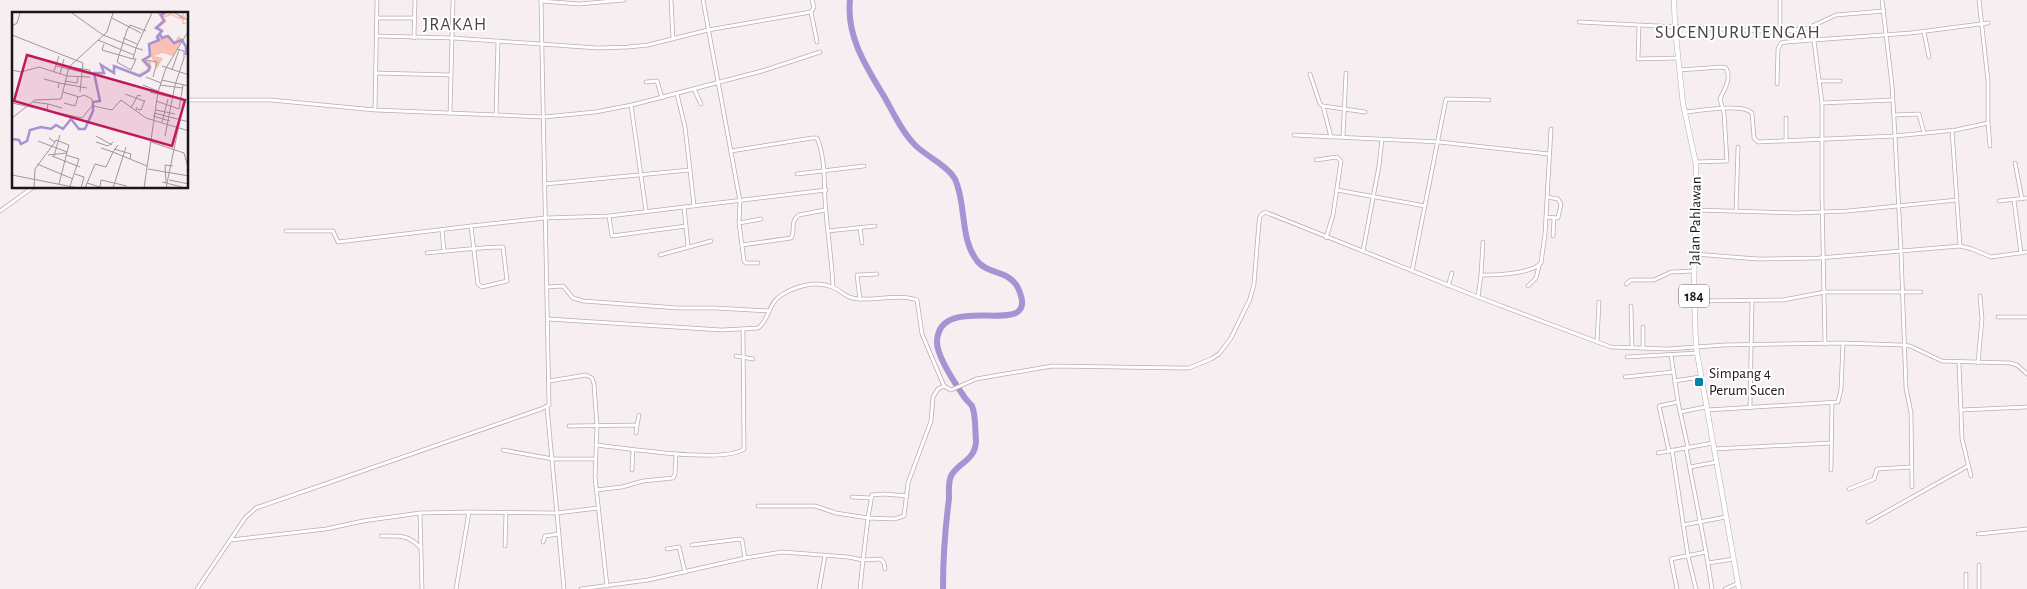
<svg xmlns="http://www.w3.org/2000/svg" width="2027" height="589" viewBox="0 0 2027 589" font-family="'Alegreya Sans',sans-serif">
	<rect width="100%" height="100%" fill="#f7eef2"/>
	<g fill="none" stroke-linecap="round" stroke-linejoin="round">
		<path stroke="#a593d3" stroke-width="6" d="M850 0C846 37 867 68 885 98 894 114 902 132 915 145 927 157 947 165 955 179 967 205 959 239 978 262 989 275 1009 270 1018 288 1044 344 940 288 937 341 936 356 956 385 965 398 967 401 970 403 972 406 976 415 975 431 976 440 976 461 958 462 951 476 948 483 949 492 949 499 945 529 943 559 943 589"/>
		<defs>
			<g id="street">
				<polyline points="671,0 673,39"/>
				<polyline points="703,0 740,201 739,223 744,261 746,263 758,263"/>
				<polyline points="812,0 814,7 811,12 817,42"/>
				<polyline points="1882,0 1892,85 1895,136 1901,251 1906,388 1911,413 1912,487"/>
				<polyline points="541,1 579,4 624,0"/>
				<polyline points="377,18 415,18"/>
				<polyline points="1579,22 1780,32 1808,28 1836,15 1884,11"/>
				<polyline points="1639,26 1638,59 1678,58"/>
				<polyline points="1780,32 1780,0"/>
				<polyline points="1924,32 1929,57"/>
				<polyline points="377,36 453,38 598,48 628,47 648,45 708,30 811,12"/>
				<polyline points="414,38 415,0"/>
				<polyline points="1814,41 1822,103 1822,198 1825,344"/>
				<path d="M1680 70 1721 67 1726 68C1732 80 1724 89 1720 99L1724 113 1727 161 1695 162"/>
				<polyline points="376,73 451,75"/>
				<polyline points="1310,74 1320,104 1323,106"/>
				<polyline points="1819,81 1840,81"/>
				<polyline points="646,82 657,81 662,98"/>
				<polyline points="1777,84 1778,49 1781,43 1786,42 1911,33 1988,23"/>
				<polyline points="694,89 701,104"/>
				<polyline points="188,100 271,100 375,110 544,117 595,112 632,105 762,71 820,52"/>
				<polyline points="1822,103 1893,100"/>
				<polyline points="631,105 646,211"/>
				<polyline points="375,109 377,0"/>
				<path d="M1685 112C1699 111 1743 103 1752 113L1754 138 1758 142 1895 136 1956 130 1988 123V81L1979 0"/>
				<polyline points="450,113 453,0"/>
				<polyline points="496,115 498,41"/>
				<polyline points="1894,115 1919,114 1924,133"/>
				<polyline points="1988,123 1990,146"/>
				<polyline points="1952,130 1960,246"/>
				<polyline points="1294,135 1439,142 1549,154"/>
				<polyline points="1331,137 1323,106 1365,112"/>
				<polyline points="1343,137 1346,73"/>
				<polyline points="1786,141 1786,118"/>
				<path d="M731 151 812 138H817C827 162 823 188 826 212 828 237 832 262 833 287"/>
				<polyline points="1316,160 1337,157 1341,161 1333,215 1326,238"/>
				<polyline points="2015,163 2022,199"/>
				<polyline points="690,170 694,206"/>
				<polyline points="797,174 864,166"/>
				<polyline points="545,184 690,170 685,127 677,94"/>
				<polyline points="1337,190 1425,206"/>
				<polyline points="2014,200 2021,253"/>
				<polyline points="1999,201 2027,198"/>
				<polyline points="684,207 688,246"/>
				<polyline points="1695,210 1796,213 1848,211 1957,200"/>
				<polyline points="0,211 32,188"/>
				<polyline points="1736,211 1738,147"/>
				<polyline points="609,216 612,236 686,226"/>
				<polyline points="1546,217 1558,218 1561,204 1558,199 1547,197"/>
				<polyline points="739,223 761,219"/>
				<polyline points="860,228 862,243"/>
				<polyline points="442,230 444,251"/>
				<polyline points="286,231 333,231 338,242 471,226"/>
				<polyline points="828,231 875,226"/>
				<polyline points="1553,236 1554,218"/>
				<path d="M1483 242 1481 275C1495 275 1531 274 1541 263L1545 234 1551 129"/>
				<path d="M742 245 791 238C796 231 789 222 799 215L825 210"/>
				<polyline points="1363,251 1379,166 1382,139"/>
				<path d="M427 253C452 251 478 247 503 247L507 281 482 287 478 284 471 226 545 218 609 216 826 190"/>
				<polyline points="1694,254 1758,259 1819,258 1960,246 1972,249 1991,257 2027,252"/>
				<polyline points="660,255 711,241"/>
				<polyline points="1412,271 1446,99 1489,100"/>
				<polyline points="1626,284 1631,280 1654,280 1671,272 1694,271"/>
				<polyline points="1448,286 1452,273"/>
				<polyline points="1528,286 1536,278 1539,266"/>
				<polyline points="548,287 563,286 573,298 583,301 678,308 715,308 769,311"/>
				<polyline points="1478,297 1481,275"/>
				<polyline points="860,299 857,275 877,274"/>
				<polyline points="1695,301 1783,300 1825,292 1921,292"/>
				<polyline points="1631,306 1632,347"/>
				<polyline points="1998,317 2027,317"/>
				<path d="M548 319 722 330 758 328C769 321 768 304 780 296 793 287 815 280 832 287 843 291 844 298 859 299 878 300 900 294 917 300L922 334 944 386 951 390 976 379 1052 366 1180 368H1189L1211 359 1219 354 1231 338 1250 299 1254 284 1259 222 1260 216 1265 212 1478 297 1611 347 1668 349 1724 345 1843 343 1902 345 1910 346 1942 361 2010 363 2017 365 2027 374"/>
				<polyline points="1597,342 1599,302"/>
				<polyline points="1643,348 1643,327"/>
				<polyline points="1671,355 1678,402 1688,448"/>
				<polyline points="736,356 753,359"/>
				<polyline points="1627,357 1697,353"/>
				<polyline points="1959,363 1962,439 1971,476"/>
				<polyline points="1978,363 1982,319 1980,296"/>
				<polyline points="1625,377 1673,372"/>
				<polyline points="549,381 586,375 592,378 594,384 597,426 595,477 607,586"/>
				<polyline points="1674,381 1700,377"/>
				<polyline points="547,407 564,589"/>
				<polyline points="1750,408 1752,302"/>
				<polyline points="1707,410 1838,402 1841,389 1843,343"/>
				<polyline points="1961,410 2027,407"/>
				<polyline points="1680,412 1706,407"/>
				<polyline points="637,425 639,415"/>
				<polyline points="569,426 637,425 636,433"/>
				<path d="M596 445C626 448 722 464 744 449L743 329"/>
				<polyline points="1686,448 1706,552 1712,589"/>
				<polyline points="1714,449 1831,443"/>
				<polyline points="503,450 553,459 595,459"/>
				<polyline points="1672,450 1688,556 1696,589"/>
				<polyline points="1669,451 1659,406 1678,402"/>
				<polyline points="1658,453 1713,443"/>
				<polyline points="1690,467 1717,462"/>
				<polyline points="632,470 633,449"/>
				<polyline points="1831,470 1832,403"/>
				<polyline points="1849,489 1874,479 1877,469 1911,467"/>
				<polyline points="596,490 622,487 643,481 673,478 675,474 676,454"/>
				<polyline points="852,497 871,498"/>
				<polyline points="758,506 815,506 836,513 868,518 872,495 884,494 907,496"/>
				<polyline points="1868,522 1968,466"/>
				<polyline points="1683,525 1726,517"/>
				<polyline points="1978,534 2027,529"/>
				<path d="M381 536C400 536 407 534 421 548"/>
				<polyline points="231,540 326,529 363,521 420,513"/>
				<polyline points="543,542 545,536 559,534"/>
				<polyline points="692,545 740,539 742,540 745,558"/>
				<polyline points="505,546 506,512"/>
				<polyline points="667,549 679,547 685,572"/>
				<polyline points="1708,563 1734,559"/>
				<polyline points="197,589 245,518 256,508 541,409 549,405 541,0"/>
				<polyline points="422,589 420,513 469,512 557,513 598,508"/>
				<polyline points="456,589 469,512"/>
				<polyline points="581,589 648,580 745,558 782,552 848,557 863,560 868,518 894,519 904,516 908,483 931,421 933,397 938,389 944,386"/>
				<polyline points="819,589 825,556"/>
				<polyline points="860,589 863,560 881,559 884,563 885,569"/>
				<polyline points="1677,589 1671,559 1706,552"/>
				<polyline points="1725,589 1738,583"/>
				<polyline points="1966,589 1966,574"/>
				<polyline points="1979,589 1979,565"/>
			</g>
			<polyline id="primary" points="1674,0 1675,27 1683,104 1696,164 1694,291 1696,347 1739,589"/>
		</defs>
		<use href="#street" stroke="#b7aeb3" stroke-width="4.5"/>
		<use href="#primary" stroke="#b7aeb3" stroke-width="5.5"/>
		<use href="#street" stroke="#fff" stroke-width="3"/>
		<use href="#primary" stroke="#fff" stroke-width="4.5"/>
	</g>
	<rect fill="#0084a7" stroke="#fff" stroke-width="2" x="1694" y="377" width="10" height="10" rx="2.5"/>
	<g text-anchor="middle" stroke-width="4" stroke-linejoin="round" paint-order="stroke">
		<rect fill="#fff" stroke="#5f5d5e" stroke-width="1" x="1679" y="284.5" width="30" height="23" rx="4"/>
		<g font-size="14" font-weight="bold" fill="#1a1719">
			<text x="1694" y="301">184</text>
		</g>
		<g font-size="15" fill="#1a1719" stroke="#fff">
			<text transform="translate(1695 221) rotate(-89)" y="5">Jalan Pahlawan</text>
		</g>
		<g font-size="15" fill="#1a1719" stroke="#fff" text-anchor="start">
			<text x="1709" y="378">Simpang 4<tspan x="1709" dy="17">Perum Sucen</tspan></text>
		</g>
		<g font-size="18" letter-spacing="1" fill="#4a4347" stroke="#fff">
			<text x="455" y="30">JRAKAH</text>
			<text x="1738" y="38">SUCENJURUTENGAH</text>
		</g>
	</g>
	<g transform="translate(12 12)">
		<rect width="176" height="176" fill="#f7eef2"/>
		<path d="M145 1H154L152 4 158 1 166 5 172 1 171 6 175 1 171 10 176 12H170V8L159 3 152 6 155 9 147 16 153 17H150L148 27 155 23 163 30 166 24 171 27 161 44 150 41 142 44 151 46 145 57 139 44 133 48 139 49V59L126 64 121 59 126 62 136 57 129 48 138 42 136 32 145 29 144 23 148 20 143 15 151 8Z" fill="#fac0b3"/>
		<path fill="none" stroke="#a593d3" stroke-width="2.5" d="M148 22 150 26 156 24 162 31 170 28 174 35V43M0 127 7 128 9 132 15 129 18 118 29 115 39 117 44 113 51 117 59 107 67 117H73L81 99V90L88 89 82 61H92L89 53 102 61V54L128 64 136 59 138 55 131 48 138 44 137 32 147 28 145 25 150 19 144 16 152 9 149 3 153 1"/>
		<path fill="none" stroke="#9f989b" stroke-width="1" d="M60 1 91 23 124 36 140 1M163 1 177 9M100 6 129 21M0 14 5 11 8 1M0 23 71 51 68 80M111 26 125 32M86 28 122 43M92 32 90 38 121 47 124 36 131 38M121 47H124L119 58 105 50 115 18 118 13 134 19M134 48 145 50 141 65M44 54 78 62M150 54 177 63M57 55 78 58V62M0 58 9 60 27 55 55 64 78 65M160 58 167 38M42 59 47 44M48 62 52 47M134 65 149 71M32 67 47 71M150 68 177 74M53 69 65 71 66 65M131 73 146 79M148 73 171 76M46 76 47 71 75 76M51 80 67 85 72 83 80 87 81 94 100 98 109 88 134 106 177 119M138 80 162 86M113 82 132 89M144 89 167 97 171 73M21 90 36 92M0 91 70 106 80 94M52 91 63 94 66 85M125 95 124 97 129 98 133 88M119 96 126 83 129 84M144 98 163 102M35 99 36 92 50 96M142 101 177 110M141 104 158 109M0 106 23 88 49 87 57 55 95 20 101 1M150 110 156 87M84 124 100 133M153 124 163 73 172 46V39L165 37M26 129 55 140 47 172M43 130 44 128 57 133 55 140M84 130 96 134 101 130M139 130 172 141 177 159M89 136 101 140 106 133M102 137 119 142 118 147M36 143 55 141M54 143 67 147 58 174M40 144 68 155M42 144 48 123M25 152 61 167M136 157 177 164M63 162 72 165 69 176M0 163 66 176M157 168 177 172M150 170 170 175M75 171 91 176M154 171 153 153 161 154M88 175 89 168 115 174M22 176 23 157 43 130 37 126M73 176 83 152 94 155 101 140 135 154M101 176 114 135M132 176 146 80 154 56 177 18M154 176 168 108"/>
		<path fill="#c2185b" fill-opacity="0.15" stroke="#c2185b" stroke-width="2.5" d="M15 43 173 88 160 134 2 89Z"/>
		<rect width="176" height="176" fill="none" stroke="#1a1719" stroke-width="2.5"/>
	</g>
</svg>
